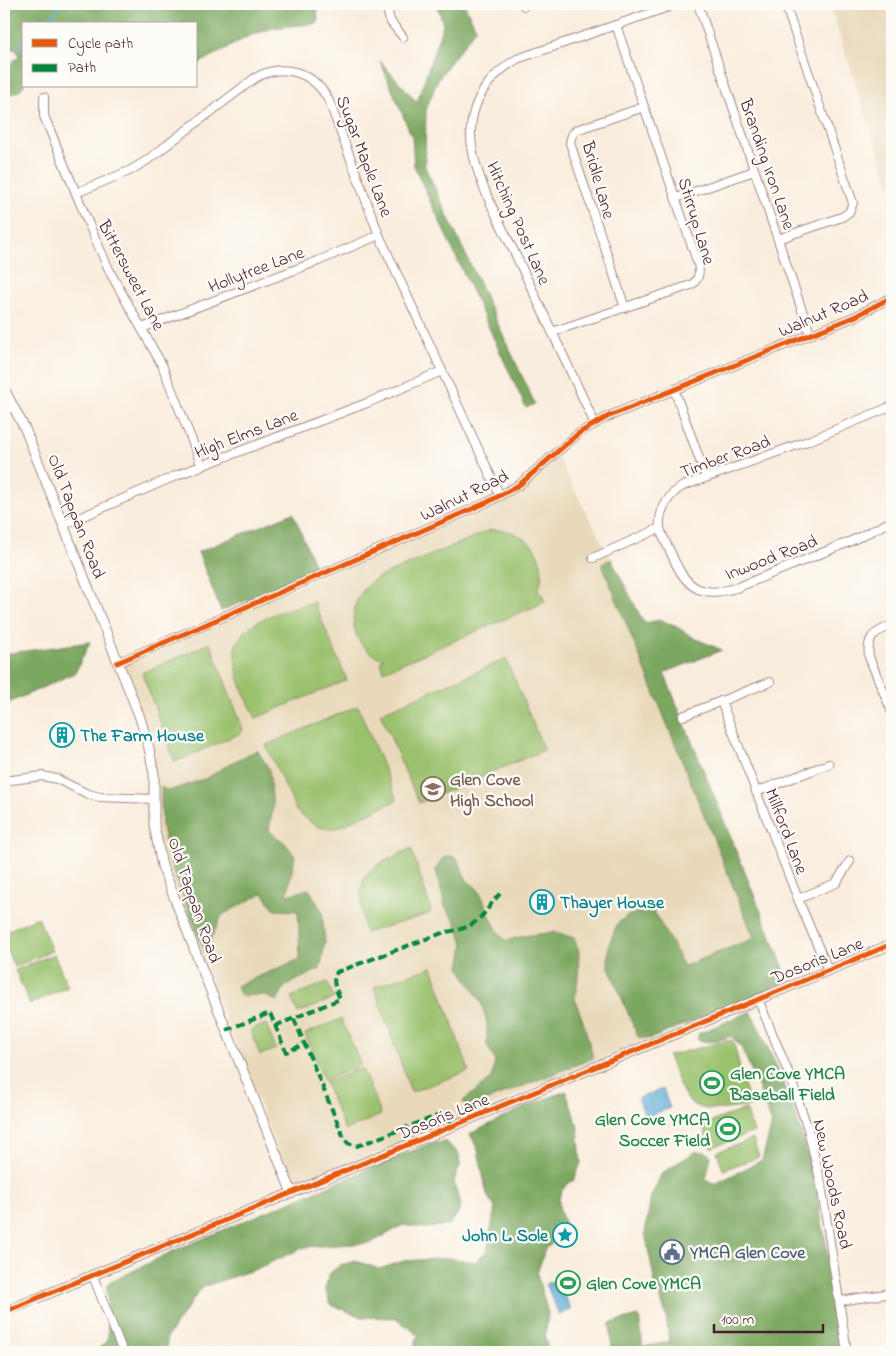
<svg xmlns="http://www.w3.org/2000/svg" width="896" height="1356" viewBox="0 0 896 1356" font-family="'Indie Flower',sans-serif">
	<rect width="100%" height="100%" fill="#fdfcf7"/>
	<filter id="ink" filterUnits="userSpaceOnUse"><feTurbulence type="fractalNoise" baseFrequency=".02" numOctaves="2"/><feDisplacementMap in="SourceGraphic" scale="10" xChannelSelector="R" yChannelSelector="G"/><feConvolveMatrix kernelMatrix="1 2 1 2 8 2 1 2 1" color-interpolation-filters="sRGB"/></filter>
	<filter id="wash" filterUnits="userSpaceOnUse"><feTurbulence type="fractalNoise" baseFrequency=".0096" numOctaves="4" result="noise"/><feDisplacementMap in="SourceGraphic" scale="20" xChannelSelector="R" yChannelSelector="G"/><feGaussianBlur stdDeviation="1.12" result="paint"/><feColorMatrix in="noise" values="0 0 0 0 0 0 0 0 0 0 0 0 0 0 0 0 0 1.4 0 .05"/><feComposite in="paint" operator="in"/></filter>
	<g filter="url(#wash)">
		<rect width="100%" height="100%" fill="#f9eddd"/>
		<g fill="#e9d9ba">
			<polygon points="829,4 892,4 892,191"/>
			<polygon points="557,456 644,623 789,981 293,1189 164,864 156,827 154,751 121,664 501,497"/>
		</g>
		<g fill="#9ac16d" stroke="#72704c">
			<path d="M490 530C527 527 553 558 537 593L541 592 545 602 384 671 380 662 384 659C344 647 344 596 379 577Z"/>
			<path d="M314 602 347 680 256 718C251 707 244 695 240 683 238 677 234 656 235 649 242 619 288 609 314 602Z"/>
			<polygon points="210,643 243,729 241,733 175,762 142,673"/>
			<polygon points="506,659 544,750 419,803 380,713"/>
			<polygon points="358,706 397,800 339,827 329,829 318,827 297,812 266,745"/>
			<path d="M411 848 431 910 429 914 365 933C363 918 356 885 368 873 379 862 398 855 411 848Z"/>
			<polygon points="38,917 52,951 14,967 4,943 4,932"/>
			<polygon points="54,954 68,987 30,1004 15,970"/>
			<polygon points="432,967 469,1071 411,1092 374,987"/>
			<polygon points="327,982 334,998 298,1013 291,997"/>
			<polygon points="341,1019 361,1065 324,1081 305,1034"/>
			<polygon points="266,1024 276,1049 260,1055 250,1030"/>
			<path d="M729 1040 733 1041 750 1106C735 1108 707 1113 694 1105 682 1098 673 1069 668 1056Z"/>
			<polygon points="362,1068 381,1115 345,1130 325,1083"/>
			<polygon points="746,1109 754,1132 711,1148 702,1125"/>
			<polygon points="753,1139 759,1157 723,1170 717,1152"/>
		</g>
		<g fill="#7ba760" stroke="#626346">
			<polygon points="4,4 317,4 318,23 273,28 249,36 196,65 196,24 24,24 24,85 19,91 4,97 4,70 19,56 16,49 4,50"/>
			<polygon points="437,4 464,4 476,28 438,79 426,110 425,167 535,404 526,408 414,166 412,137 380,61 417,102 443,24"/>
			<polygon points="293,513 317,571 221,611 198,552"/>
			<polygon points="611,559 644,623 661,620 677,627 694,638 722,650 664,673 789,981 650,1039 638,1037 608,965 609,945 617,924 627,916 652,908 684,966 754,938 602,564"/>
			<polygon points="90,642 75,673 4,705 4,654"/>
			<polygon points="257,750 269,769 273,807 269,831 285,843 295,856 287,895 309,889 322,911 325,943 320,969 285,986 277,1001 263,995 241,996 236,986 300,959 298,911 275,910 263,893 222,915 205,953 170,863 162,827 161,787 169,791 207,778 229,764"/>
			<path d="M447 856C462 855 460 870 467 880 470 884 476 886 479 891 489 909 491 926 506 941L523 936 555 932 574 938 579 951 578 977 575 999 584 1024 593 1058 473 1106H466L463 1101 492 1078 495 1060 487 1045V1023L481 1002 460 968 464 945 454 919 445 907 436 870 442 859Z"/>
			<path d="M751 1011C769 1051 790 1092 802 1135 823 1205 831 1280 843 1352H612L610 1323 639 1316 643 1347 669 1342 666 1314 655 1284 645 1232 651 1197 662 1173 695 1152H706L711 1156 706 1179 713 1183H717L762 1160 772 1124 757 1083 741 1047 731 1036C720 1040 708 1045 698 1039V1034Z"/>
			<path d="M566 1091 578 1127 581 1163 574 1180C551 1193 559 1211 568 1231L545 1249 537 1274 548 1313 545 1339 549 1352H413L418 1335 396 1318 362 1317 331 1305 325 1289 329 1274 340 1265 356 1261 379 1269 404 1261 449 1258 475 1262 487 1251 495 1208 487 1195 478 1150 470 1134 527 1106Z"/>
			<path d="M446 1142 459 1154C459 1157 460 1162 460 1166 459 1170 456 1173 455 1177 451 1199 473 1198 449 1225L425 1228 403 1225 371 1243 305 1247 256 1269 202 1287 167 1337V1352H95L108 1339 107 1284 173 1251 431 1143Z"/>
		</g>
		<g fill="#56a8d1" stroke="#50647e">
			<polygon points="663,1089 670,1108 648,1116 648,1118 646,1119 638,1098"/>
			<polygon points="558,1279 571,1310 559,1315 546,1284"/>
		</g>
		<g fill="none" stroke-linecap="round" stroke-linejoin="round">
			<g stroke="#56a8d1" stroke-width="2">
				<polyline points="44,24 62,4"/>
				<polyline points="16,49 24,42"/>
			</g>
		</g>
	</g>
	<g filter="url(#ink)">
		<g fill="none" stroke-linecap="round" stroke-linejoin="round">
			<defs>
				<g id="minor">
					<polyline points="386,4 390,21 403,37"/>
					<polyline points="523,4 524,6"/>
					<polyline points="698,4 810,334"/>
					<polyline points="44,97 44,116 90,227 111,274 162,365 202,466"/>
					<path d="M76 193 129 171 146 161 255 78C284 62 314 72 329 101L379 235 500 496"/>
					<polyline points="676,198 754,171"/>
					<polyline points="778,239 842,217 849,212 853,203 785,4"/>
					<polyline points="625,308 570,143 572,135 576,130 644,107"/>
					<polyline points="142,328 318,261 379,235"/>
					<path d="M552 332 691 285C699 280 700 273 698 264L616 25"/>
					<polyline points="674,389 706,477"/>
					<path d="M892 406 808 441 683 486C669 494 658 510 660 528 662 536 667 545 671 553 677 567 684 582 698 589 711 594 724 591 736 588L849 542 892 521"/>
					<path d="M595 424C570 370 545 316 519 262 502 225 468 169 471 128 473 97 492 74 517 59L677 4"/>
					<polyline points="63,525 180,474 367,403 442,371"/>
					<polyline points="593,558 660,528"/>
					<path d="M892 625C875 632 866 637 869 657L892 712"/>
					<polyline points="117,663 488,502 519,485 579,433 607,417 856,316 892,297"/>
					<polyline points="721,701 798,899 828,970"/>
					<polyline points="683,716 770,682"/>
					<polyline points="4,781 42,776 57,779 88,794 100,797 154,799"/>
					<polyline points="756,792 829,764"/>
					<polyline points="798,899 836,883 850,861"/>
					<polyline points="758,999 789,1074 808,1129 821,1184 847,1352"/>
					<polyline points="93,1276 123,1352"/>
					<polyline points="840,1301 892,1293"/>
				</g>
				<g id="tertiary">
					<polyline points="4,389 25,429 139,715 149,748 154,774 154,825 162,866 204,974 292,1193"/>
					<polyline points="4,1312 892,944"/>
				</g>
			</defs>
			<use href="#minor" stroke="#a28684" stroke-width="10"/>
			<use href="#tertiary" stroke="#a28684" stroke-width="11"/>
			<use href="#minor" stroke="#fff" stroke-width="8"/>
			<use href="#tertiary" stroke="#fff" stroke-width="9"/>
			<g stroke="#00873e" stroke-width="4" stroke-dasharray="8 4" stroke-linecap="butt">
				<polyline points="294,1019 344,1138 348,1143 357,1146 439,1115 447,1117 453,1127"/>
				<path d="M275 1026 340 999C336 989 331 981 337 972L445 932C467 929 476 925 489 907 494 901 497 895 503 892"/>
				<polyline points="226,1030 270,1013 286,1052 305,1044"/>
			</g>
			<defs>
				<g id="cycleway">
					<polyline points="117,663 488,502 519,485 579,433 607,417 856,316 892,297"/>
					<polyline points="4,1312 892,944"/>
				</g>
			</defs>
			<use href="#cycleway" stroke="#fdfcf7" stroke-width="8"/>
			<use href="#cycleway" stroke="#e8590c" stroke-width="5"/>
		</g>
	</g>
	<defs>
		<symbol id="building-ring" viewBox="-11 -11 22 22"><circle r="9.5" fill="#fdfcf7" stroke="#0f9aa8" stroke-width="1.5"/><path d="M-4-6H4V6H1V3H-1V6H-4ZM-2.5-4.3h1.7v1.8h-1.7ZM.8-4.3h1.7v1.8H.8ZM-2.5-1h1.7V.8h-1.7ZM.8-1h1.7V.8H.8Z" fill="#0f9aa8"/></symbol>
		<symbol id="school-ring" viewBox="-11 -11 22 22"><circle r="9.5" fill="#fdfcf7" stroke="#8d6e63" stroke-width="1.5"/><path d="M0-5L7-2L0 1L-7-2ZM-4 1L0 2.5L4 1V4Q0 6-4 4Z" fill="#8d6e63"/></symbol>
		<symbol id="stadium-ring" viewBox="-11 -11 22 22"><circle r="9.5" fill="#fdfcf7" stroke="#2e9e5b" stroke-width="1.5"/><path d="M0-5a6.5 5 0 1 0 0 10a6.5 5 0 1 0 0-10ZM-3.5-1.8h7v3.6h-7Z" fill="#2e9e5b"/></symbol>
		<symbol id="sight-ring" viewBox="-11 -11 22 22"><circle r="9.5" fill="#fdfcf7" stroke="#0f9aa8" stroke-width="1.5"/><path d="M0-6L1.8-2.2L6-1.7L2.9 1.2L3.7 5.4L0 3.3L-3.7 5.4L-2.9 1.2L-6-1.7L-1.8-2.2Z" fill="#0f9aa8"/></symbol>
		<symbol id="civic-ring" viewBox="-11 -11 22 22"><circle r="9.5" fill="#fdfcf7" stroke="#5c6f8a" stroke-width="1.5"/><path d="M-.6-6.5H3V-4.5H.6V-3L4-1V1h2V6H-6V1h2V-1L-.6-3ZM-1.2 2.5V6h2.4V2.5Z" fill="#5c6f8a"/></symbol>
	</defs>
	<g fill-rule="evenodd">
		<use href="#building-ring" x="48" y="721" width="28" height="28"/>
		<use href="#school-ring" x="419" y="775" width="28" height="28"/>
		<use href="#building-ring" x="528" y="888" width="28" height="28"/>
		<use href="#stadium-ring" x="698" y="1069" width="28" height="28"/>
		<use href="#stadium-ring" x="714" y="1115" width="28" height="28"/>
		<use href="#sight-ring" x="551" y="1221" width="28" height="28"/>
		<use href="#civic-ring" x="658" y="1238" width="28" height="28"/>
		<use href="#stadium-ring" x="554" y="1269" width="28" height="28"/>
	</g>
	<g text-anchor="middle" stroke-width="4.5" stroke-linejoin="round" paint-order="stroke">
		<g font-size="18" fill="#4a1f2b" stroke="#fdfcf7">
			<text transform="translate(365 156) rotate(69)" y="6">Sugar Maple Lane</text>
			<text transform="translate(768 164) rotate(71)" y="6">Branding Iron Lane</text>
			<text transform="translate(599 180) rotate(74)" y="6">Bridle Lane</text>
			<text transform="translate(697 221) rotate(73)" y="6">Stirrup Lane</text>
			<text transform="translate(519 223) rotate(66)" y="6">Hitching Post Lane</text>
			<text transform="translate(256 269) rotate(-21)" y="6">Hollytree Lane</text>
			<text transform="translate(132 275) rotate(62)" y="6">Bittersweet Lane</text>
			<text transform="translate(823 313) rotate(-23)" y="6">Walnut Road</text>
			<text transform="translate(246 433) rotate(-21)" y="6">High Elms Lane</text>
			<text transform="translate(725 456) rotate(-20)" y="6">Timber Road</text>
			<text transform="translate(464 495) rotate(-26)" y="6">Walnut Road</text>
			<text transform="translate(77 516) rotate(69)" y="6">Old Tappan Road</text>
			<text transform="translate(771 557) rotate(-21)" y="6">Inwood Road</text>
			<text transform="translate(787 831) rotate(69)" y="6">Millford Lane</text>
			<text transform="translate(195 900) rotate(71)" y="6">Old Tappan Road</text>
			<text transform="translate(817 960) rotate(-22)" y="6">Dosoris Lane</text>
			<text transform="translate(443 1116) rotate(-22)" y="6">Dosoris Lane</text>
			<text transform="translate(833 1184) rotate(78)" y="6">New Woods Road</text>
		</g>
		<g font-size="18" font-weight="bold" fill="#0d838f" stroke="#fdfcf7" text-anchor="start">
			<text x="80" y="741">The Farm House</text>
			<text x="560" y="908">Thayer House</text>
			<text x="548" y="1241" text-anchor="end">John L. Sole</text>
		</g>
		<g font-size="18" font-weight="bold" fill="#785e54" stroke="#fdfcf7" text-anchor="start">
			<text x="450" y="785">Glen Cove<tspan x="450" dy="21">High School</tspan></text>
		</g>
		<g font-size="18" font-weight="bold" fill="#27864d" stroke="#fdfcf7" text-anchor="start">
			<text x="730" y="1079">Glen Cove YMCA<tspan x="730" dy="21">Baseball Field</tspan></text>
			<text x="710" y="1125" text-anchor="end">Glen Cove YMCA<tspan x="710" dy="21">Soccer Field</tspan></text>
			<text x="586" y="1289">Glen Cove YMCA</text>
		</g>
		<g font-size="18" font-weight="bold" fill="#4e5e75" stroke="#fdfcf7" text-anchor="start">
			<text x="690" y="1258">YMCA Glen Cove</text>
		</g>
	</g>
	<rect width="896" height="1356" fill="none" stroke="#fdfcf7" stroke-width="20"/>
	<rect x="22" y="22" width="175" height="65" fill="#fdfcf7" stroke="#b5a4a5"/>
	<rect x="32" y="39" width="25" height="8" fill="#e8590c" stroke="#b5a4a5"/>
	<text x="68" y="48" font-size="15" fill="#4a1f2b">Cycle path</text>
	<rect x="32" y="64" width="25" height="8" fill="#00873e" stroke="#b5a4a5"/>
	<text x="68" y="72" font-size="15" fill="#4a1f2b">Path</text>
	<path d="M714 1324v8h109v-8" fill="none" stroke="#4a1f2b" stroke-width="2.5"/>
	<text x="721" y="1324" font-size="15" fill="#4a1f2b" stroke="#fdfcf7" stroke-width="4" paint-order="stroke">100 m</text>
</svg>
